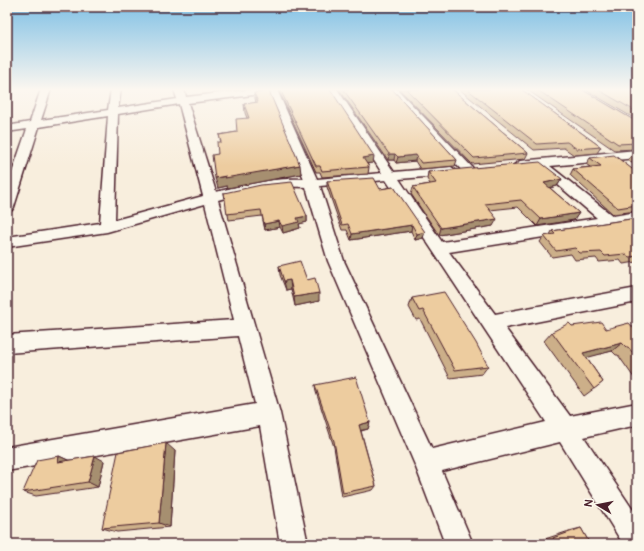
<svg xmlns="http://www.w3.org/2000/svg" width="644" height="551" viewBox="0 0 644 551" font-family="Pangolin,sans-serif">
	<rect width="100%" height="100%" fill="#f8eedd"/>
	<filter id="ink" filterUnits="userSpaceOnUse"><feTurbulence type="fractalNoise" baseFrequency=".025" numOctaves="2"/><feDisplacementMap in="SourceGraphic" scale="8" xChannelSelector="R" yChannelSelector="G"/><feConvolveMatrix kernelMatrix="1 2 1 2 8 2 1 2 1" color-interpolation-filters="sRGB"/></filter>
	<g filter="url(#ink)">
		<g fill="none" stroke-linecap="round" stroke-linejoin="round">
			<defs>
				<g id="minor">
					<path d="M41 89H51L41 120 108 110 111 89H121L118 108 177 99 174 89H184L186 97 254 89H283L278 92 317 179 382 173 328 89H337L394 172 451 167 457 171 451 175 399 179 442 242 597 218 537 167 520 169 514 165 520 161 637 150V158L550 166 613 216 637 212V222L449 252 495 314 637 288V302L505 328 570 416 637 403V425L584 437 637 516V544H623L560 442 442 471 473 544H445L415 465 328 261 306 187C276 185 247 192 218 200L280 413 308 544H280L260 426 7 471V447L255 404 238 336 7 353V335L234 320 205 204 107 232 7 247V237L100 223 108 116 39 127 14 207 12 210 7 211V187L27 129 7 132V126L30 122ZM269 93 304 179C274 177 244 185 216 192L188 103ZM179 104 203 196 115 220 118 114ZM386 180 546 422 432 449 344 261 320 186Z"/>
					<polygon points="388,89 397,89 472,167 474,170 472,173 464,173"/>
				</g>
			</defs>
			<use href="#minor" stroke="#4a1f2b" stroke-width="3"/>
			<use href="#minor" fill="#fbf7ec" fill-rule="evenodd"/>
		</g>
		<g fill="#ccaf89" stroke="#4a1f2b">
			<polygon points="280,89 330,89 373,163 367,163 369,167 368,174 322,177 320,172 316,172 280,93"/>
			<polygon points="339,89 392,89 457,160 455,166 420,169 415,161 396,163 394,160 388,160"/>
			<polygon points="399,89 452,89 528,153 525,159 472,164"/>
			<polygon points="459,89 521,89 601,147 597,153 574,155 564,148 534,150"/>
			<polygon points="526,89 581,89 637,122 637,149 614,150"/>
			<polygon points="584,89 636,89 637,90 637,120"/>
			<polygon points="254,93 301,174 228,188 227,186 218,188 218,154 221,142 219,135 237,132 247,118 245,113 244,104 256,103"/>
			<polygon points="633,154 637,154 637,167 628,160"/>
			<polygon points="590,158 637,172 637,211 613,214 570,175 573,169 590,167 586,164"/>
			<polygon points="428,172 562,179 557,186 550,188 579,213 574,220 537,226 518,207 490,210 493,226 439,235 411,194 413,187 430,184 427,179"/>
			<polygon points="327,181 380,189 394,187 423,238 415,240 411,231 351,240 347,230 342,230 327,187"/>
			<polygon points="224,193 307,216 307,222 299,224 300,228 283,233 280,227 265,230 262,216 229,220"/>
			<polygon points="637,218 637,262 623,264 620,260 599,262 596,258 575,260 571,254 552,257 540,242 544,236 550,235 552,231"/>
			<polygon points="279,266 307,280 319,301 295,306 291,289 286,290 280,275"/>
			<polygon points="412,298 488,366 482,374 450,378 420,319 416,320 409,307"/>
			<polygon points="572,326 637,332 637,382 618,355 616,355 612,351 586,357 603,382 584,396 544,341 552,332"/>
			<polygon points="315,385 370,422 368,429 361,431 376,486 373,490 342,497 334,447 316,392"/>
			<polygon points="175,451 170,527 117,532 102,528"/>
			<polygon points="59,456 68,460 104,461 98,487 36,496 23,492"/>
			<polygon points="581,528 590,544 544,544 542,540 569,531"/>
		</g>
		<g fill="#a68f6f" stroke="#4a1f2b">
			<polygon points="389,154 395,154 394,160 388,160"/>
			<polygon points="416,155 415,161 396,163 398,157"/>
			<polygon points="374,156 373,163 363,164 363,158"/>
			<polygon points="300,165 301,174 228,188 227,186 218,188 215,178"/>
			<polygon points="562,179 557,186 540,190 544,183"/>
			<polygon points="579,213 574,220 537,226 541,219"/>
			<polygon points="307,216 307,222 299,224 300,228 283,233 282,226 297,218"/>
			<polygon points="497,219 493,226 439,235 441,228"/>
			<polygon points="279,221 280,227 265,230 264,224"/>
			<polygon points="412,225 411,231 351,240 352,234"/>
			<polygon points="425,232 423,238 415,240 417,234"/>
			<polygon points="290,280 291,289 286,290 284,281"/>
			<polygon points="319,293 319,301 295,306 294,297"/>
			<polygon points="622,343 612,351 574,361 583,353"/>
			<polygon points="370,422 368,429 358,431 359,425"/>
			<polygon points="166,443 175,451 170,527 159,523"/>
			<polygon points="59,456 70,461 58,462"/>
			<polygon points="95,456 104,461 98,487 88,482"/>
		</g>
		<g fill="#edcc9f" stroke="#4a1f2b">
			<polygon points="280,89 330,89 374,156 363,158 369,167 322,171 320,166 316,166"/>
			<polygon points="343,89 392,89 457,160 421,163 416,155 398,157 395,154 389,154"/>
			<polygon points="406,89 452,89 528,153 474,158"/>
			<polygon points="467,89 521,89 601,147 577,149 567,142 537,144"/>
			<polygon points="536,89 581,89 637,122 637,143 618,144"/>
			<polygon points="597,89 636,89 637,90 637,112"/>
			<polygon points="269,91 300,165 225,178 226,176 215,178 212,155 218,154 217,142 221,142 219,135 237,132 236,119 249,118 244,104 258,102 254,93"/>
			<polygon points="633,154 637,154 637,157"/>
			<polygon points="614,155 636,172 637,172 637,205 618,208 573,169 601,166 590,158"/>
			<polygon points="540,162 562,179 544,183 579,213 541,219 521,200 485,204 497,219 441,228 413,187 436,183 428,172"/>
			<polygon points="374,178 380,189 394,187 425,232 417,234 412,225 352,234 348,224 342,225 327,181"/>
			<polygon points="292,182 307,216 297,218 299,222 282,226 279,221 264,224 261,210 227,214 224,193 261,185"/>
			<polygon points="637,218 637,256 629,257 625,254 605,256 601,252 580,253 575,248 556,251 544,236 555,234 552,231"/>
			<polygon points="300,261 307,280 315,278 319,293 294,297 290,280 284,281 279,266"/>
			<polygon points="444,292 476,343 488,366 455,370 423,310 419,311 412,298"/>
			<polygon points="601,322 606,329 629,323 637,332 637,358 628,347 626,347 622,343 583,353 603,382 594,389 552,332 569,323 572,326"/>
			<polygon points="356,377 370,422 359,425 376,486 343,493 334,441 315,385"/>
			<polygon points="166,443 159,523 102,528 118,452"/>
			<polygon points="59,456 58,462 95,456 88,482 23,492 37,460"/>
			<polygon points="581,528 590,544 557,544 553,538"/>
		</g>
	</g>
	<linearGradient id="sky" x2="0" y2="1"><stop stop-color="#7fc0e5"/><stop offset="0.54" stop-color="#fcf7f0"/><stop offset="1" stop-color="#fcf7f0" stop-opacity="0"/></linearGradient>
	<rect width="644" height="166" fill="url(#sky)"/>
	<rect width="644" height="551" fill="none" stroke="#fbf7ec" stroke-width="24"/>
	<rect x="12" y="12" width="620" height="527" fill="none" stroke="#4a1f2b" stroke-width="1.5" filter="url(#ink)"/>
	<g transform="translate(598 505) rotate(280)" stroke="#fbf7ec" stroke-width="3" paint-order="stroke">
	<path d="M0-3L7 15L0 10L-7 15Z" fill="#4a1f2b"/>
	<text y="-6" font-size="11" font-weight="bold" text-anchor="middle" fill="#4a1f2b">N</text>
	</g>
</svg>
